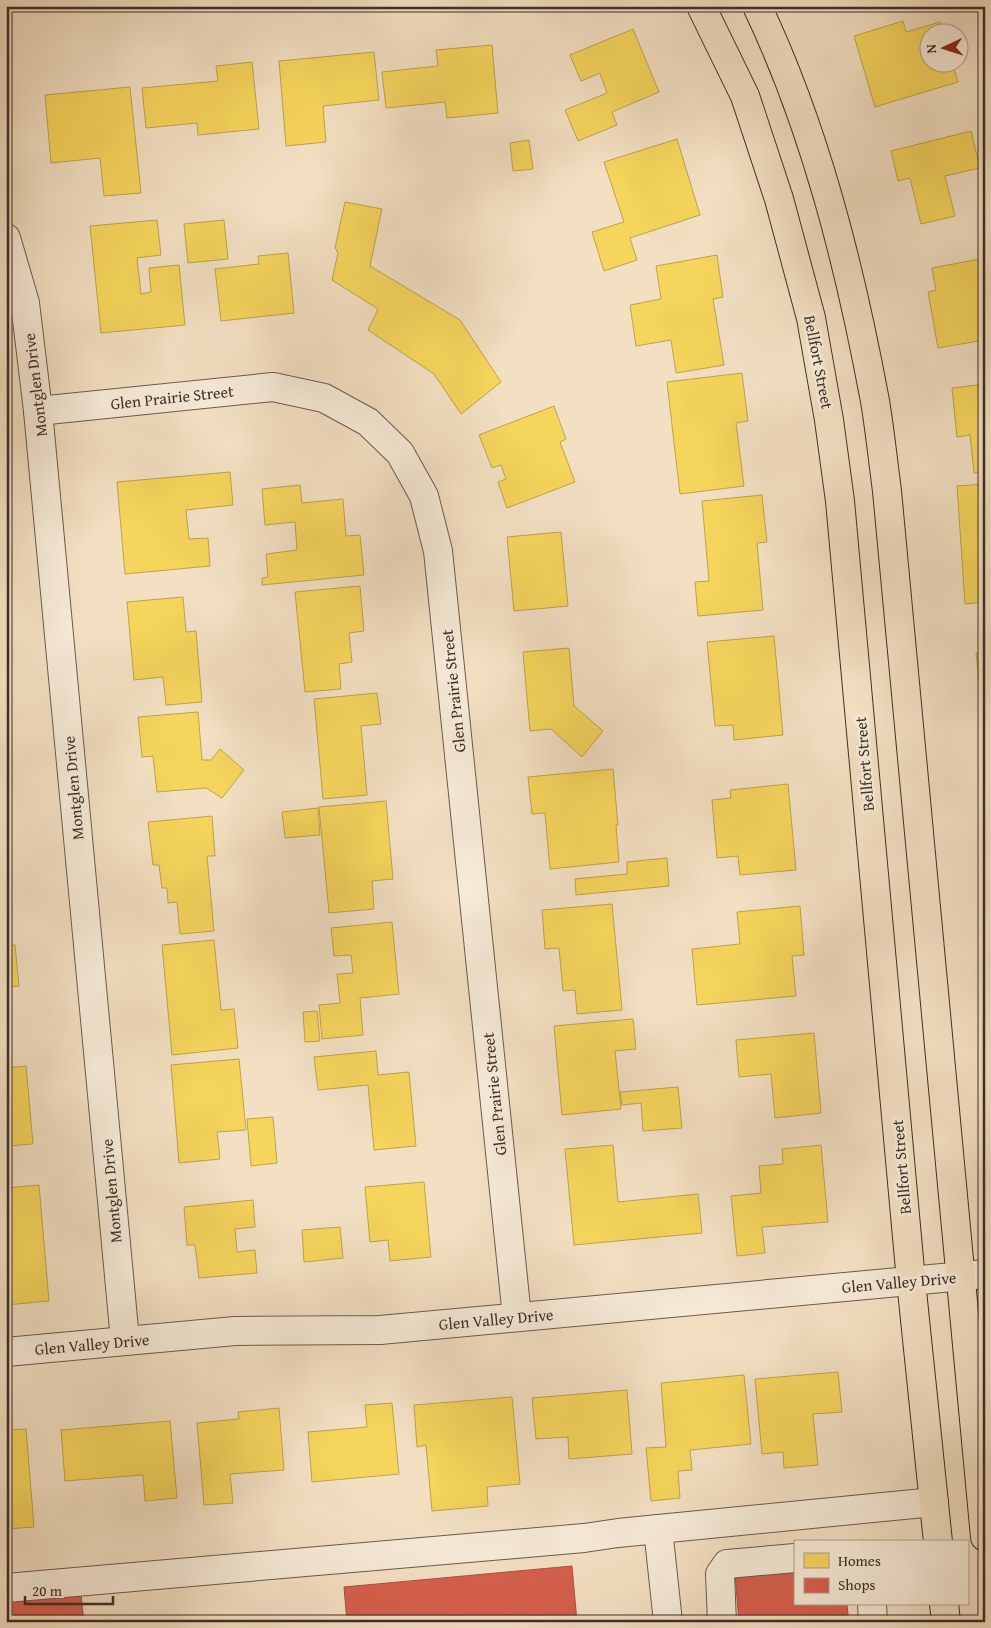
<svg xmlns="http://www.w3.org/2000/svg" width="991" height="1628" viewBox="0 0 991 1628" font-family="'Gentium Book Plus',serif">
	<rect width="100%" height="100%" fill="#f3e0c3"/>
	<filter id="stains"><feTurbulence type="fractalNoise" baseFrequency=".004" numOctaves="4"/><feColorMatrix values="0 0 0 0 .2 0 0 0 0 .09 0 0 0 0 .02 0 0 0 .5 -.17"/></filter>
	<radialGradient id="worn" r=".72"><stop offset=".6" stop-color="#630" stop-opacity="0"/><stop offset="1" stop-color="#630" stop-opacity=".3"/></radialGradient>
	<g fill="#f6d55c" stroke="#bea34c">
		<polygon points="903,21 906,32 940,22 943,32 928,32 928,62 952,62 958,82 875,107 854,36"/>
		<polygon points="633,29 659,92 612,112 617,125 578,141 565,110 607,93 600,73 581,81 570,55"/>
		<polygon points="492,45 498,113 447,118 445,102 386,108 382,72 438,66 436,50"/>
		<polygon points="374,52 379,100 323,106 326,142 286,146 279,61"/>
		<polygon points="252,62 259,129 198,135 197,123 146,128 142,88 218,81 216,66"/>
		<polygon points="130,87 141,193 104,196 100,158 51,163 45,95"/>
		<polygon points="971,131 980,168 945,176 955,216 921,224 910,178 898,181 891,151"/>
		<polygon points="677,139 700,215 630,238 637,260 604,271 592,232 624,222 604,162"/>
		<polygon points="529,140 533,169 513,171 510,143"/>
		<polygon points="345,202 382,209 370,266 460,320 501,382 461,414 434,374 368,330 378,309 332,280 338,253 335,248"/>
		<polygon points="157,220 161,255 137,258 141,294 151,292 149,268 179,265 185,325 101,333 90,226"/>
		<polygon points="224,220 228,259 188,263 184,224"/>
		<polygon points="288,253 294,313 221,321 215,269 259,264 258,256"/>
		<polygon points="717,255 723,297 713,299 724,365 676,373 671,340 636,346 630,305 661,299 656,266"/>
		<polygon points="985,258 985,315 979,316 984,340 938,348 928,292 936,290 932,268"/>
		<polygon points="742,373 748,421 736,423 744,486 680,494 667,382"/>
		<polygon points="985,384 985,472 974,473 970,435 957,437 952,388"/>
		<polygon points="554,406 566,439 560,442 575,482 507,508 498,482 506,479 501,465 492,468 479,435"/>
		<polygon points="230,472 233,505 186,510 189,539 208,538 210,566 125,574 117,482"/>
		<polygon points="985,484 985,602 965,604 957,486"/>
		<polygon points="300,485 302,503 343,499 346,536 360,535 364,575 262,585 262,578 268,577 266,554 297,550 295,522 265,525 262,489"/>
		<polygon points="762,495 767,542 757,543 763,610 698,616 695,582 709,581 702,501"/>
		<polygon points="561,532 568,606 514,611 507,537"/>
		<polygon points="360,586 364,631 349,633 352,662 339,664 341,689 305,692 295,592"/>
		<polygon points="183,597 186,632 196,631 202,702 166,705 163,677 134,680 127,602"/>
		<polygon points="774,636 783,735 734,740 733,725 715,726 707,642"/>
		<polygon points="569,648 574,706 603,731 582,757 551,729 530,731 523,652"/>
		<polygon points="985,652 985,681 979,681 976,653"/>
		<polygon points="377,693 381,724 361,726 367,795 323,799 314,699"/>
		<polygon points="198,712 202,760 211,760 220,749 244,770 222,798 206,788 157,792 153,756 142,757 138,717"/>
		<polygon points="613,769 618,825 616,825 619,862 550,869 545,813 532,814 528,777"/>
		<polygon points="788,784 796,870 740,875 738,856 717,858 712,800 731,798 730,790"/>
		<polygon points="386,801 393,879 372,881 374,909 329,913 319,807"/>
		<polygon points="318,808 320,835 285,838 282,812"/>
		<polygon points="212,816 215,856 207,856 214,931 180,934 177,902 168,903 167,888 162,888 159,865 153,865 148,822"/>
		<polygon points="6,846 12,910 6,911"/>
		<polygon points="667,858 669,886 576,895 575,879 627,874 627,862"/>
		<polygon points="612,904 622,1010 577,1014 575,990 563,991 559,948 545,949 542,910"/>
		<polygon points="800,906 804,955 792,956 796,996 697,1005 692,949 740,944 737,912"/>
		<polygon points="392,922 399,994 360,998 363,1035 322,1039 319,1005 340,1003 337,974 353,973 351,955 334,956 331,928"/>
		<polygon points="214,940 221,1010 234,1009 238,1048 172,1055 162,945"/>
		<polygon points="15,945 19,986 7,987 11,1025 6,1025 6,946"/>
		<polygon points="317,1011 320,1041 305,1042 303,1012"/>
		<polygon points="633,1019 636,1049 615,1051 621,1109 562,1115 554,1026"/>
		<polygon points="814,1033 821,1113 775,1118 771,1074 739,1077 736,1040"/>
		<polygon points="376,1051 378,1075 409,1072 416,1146 374,1150 368,1085 318,1090 314,1057"/>
		<polygon points="239,1059 246,1130 217,1132 220,1159 179,1163 171,1065"/>
		<polygon points="26,1066 33,1144 7,1146 9,1176 6,1176 6,1068"/>
		<polygon points="678,1087 682,1128 643,1131 641,1103 622,1105 620,1092"/>
		<polygon points="273,1117 277,1163 251,1166 247,1119"/>
		<polygon points="613,1145 618,1202 698,1194 702,1233 574,1245 565,1149"/>
		<polygon points="821,1145 828,1222 762,1227 765,1253 737,1256 731,1196 761,1193 759,1166 783,1164 782,1149"/>
		<polygon points="424,1182 431,1257 390,1261 388,1240 370,1242 365,1187"/>
		<polygon points="39,1185 49,1301 6,1305 6,1188"/>
		<polygon points="253,1200 255,1227 235,1229 237,1252 255,1250 257,1273 199,1278 195,1245 187,1245 184,1207"/>
		<polygon points="340,1227 343,1258 304,1262 302,1230"/>
		<polygon points="838,1372 842,1412 813,1414 818,1465 784,1468 783,1452 762,1454 755,1379"/>
		<polygon points="744,1375 751,1444 690,1450 692,1470 678,1471 680,1498 651,1501 646,1448 666,1447 661,1383"/>
		<polygon points="627,1390 632,1454 569,1459 568,1437 536,1439 532,1398"/>
		<polygon points="512,1397 520,1484 487,1487 488,1506 432,1511 426,1445 417,1447 414,1405"/>
		<polygon points="392,1403 399,1474 312,1482 308,1432 367,1427 365,1405"/>
		<polygon points="279,1408 284,1470 230,1474 233,1503 204,1505 197,1423 239,1419 238,1412"/>
		<polygon points="170,1421 177,1498 145,1501 143,1475 65,1481 61,1430"/>
		<polygon points="26,1429 34,1527 6,1529 6,1430"/>
	</g>
	<g fill="#d6604d" stroke="#a85142">
		<polygon points="572,1566 577,1622 347,1622 344,1587"/>
		<polygon points="795,1568 795,1604 847,1604 848,1615 775,1622 739,1622 735,1574"/>
		<polygon points="80,1585 84,1622 6,1622 6,1592"/>
	</g>
	<g fill="none" stroke-linecap="round" stroke-linejoin="round">
		<defs>
			<g id="minor">
				<polyline points="6,238 25,303 38,411 125,1340"/>
				<polyline points="38,411 273,387 324,398 368,422 400,453 424,496 438,551 517,1317"/>
				<polyline points="6,1352 235,1331 380,1330 985,1274"/>
				<polyline points="658,1529 668,1622"/>
				<polyline points="6,1588 584,1538 618,1533 934,1502"/>
				<polyline points="872,1604 873,1622"/>
				<polyline points="722,1622 720,1574 727,1564 795,1558"/>
			</g>
			<g id="major">
				<polyline points="701,6 745,96 779,199 811,318 829,420 840,501 911,1281 938,1542"/>
				<path d="M757 6C816 130 850 267 875 401 880 431 883 461 887 491L985 1537"/>
				<polyline points="944,1604 946,1622"/>
			</g>
		</defs>
		<use href="#minor" stroke="#6a5b4f" stroke-width="30"/>
		<use href="#major" stroke="#3d2f28" stroke-width="30"/>
		<use href="#minor" stroke="#f7ebd8" stroke-width="28"/>
		<use href="#major" stroke="#f3e0c3" stroke-width="28"/>
	</g>
	<g text-anchor="middle" stroke-width="5" stroke-linejoin="round" paint-order="stroke">
		<g font-size="16" fill="#3d2f28" stroke="#f7ebd8">
			<text transform="translate(819 362) rotate(79)" y="6">Bellfort Street</text>
			<text transform="translate(35 385) rotate(-97)" y="6">Montglen Drive</text>
			<text transform="translate(172 397) rotate(-6)" y="6">Glen Prairie Street</text>
			<text transform="translate(453 691) rotate(-96)" y="6">Glen Prairie Street</text>
			<text transform="translate(864 764) rotate(-95)" y="6">Bellfort Street</text>
			<text transform="translate(73 788) rotate(-95)" y="6">Montglen Drive</text>
			<text transform="translate(494 1094) rotate(-96)" y="6">Glen Prairie Street</text>
			<text transform="translate(901 1167) rotate(-95)" y="6">Bellfort Street</text>
			<text transform="translate(111 1191) rotate(-95)" y="6">Montglen Drive</text>
			<text transform="translate(899 1282) rotate(-5)" y="6">Glen Valley Drive</text>
			<text transform="translate(496 1319) rotate(-5)" y="6">Glen Valley Drive</text>
			<text transform="translate(92 1344) rotate(-5)" y="6">Glen Valley Drive</text>
		</g>
	</g>
	<rect width="991" height="1628" fill="none" stroke="#f3e0c3" stroke-width="25"/>
	<rect x="8" y="8" width="976" height="1613" fill="none" stroke="#3d2f28" stroke-width="2.5"/>
	<rect x="12" y="12" width="966" height="1603" fill="none" stroke="#3d2f28"/>
	<rect x="794" y="1540" width="175" height="65" fill="#f7ebd8" stroke="#ada092"/>
	<rect x="804" y="1553" width="25" height="15" fill="#f6d55c" stroke="#ada092"/>
	<text x="838" y="1566" font-size="15" fill="#3d2f28">Homes</text>
	<rect x="804" y="1578" width="25" height="15" fill="#d6604d" stroke="#ada092"/>
	<text x="838" y="1590" font-size="15" fill="#3d2f28">Shops</text>
	<g transform="translate(944 48) rotate(266)"><circle r="24" fill="#f7ebd8" stroke="#ada092"/>
	<path d="M0-4L9 19L0 12L-9 19Z" fill="#8f2418"/>
	<text y="-8" font-size="14" font-weight="bold" text-anchor="middle" fill="#3d2f28">N</text>
	</g>
	<path d="M25 1596v8h88v-8" fill="none" stroke="#3d2f28" stroke-width="2.5"/>
	<text x="32" y="1596" font-size="15" fill="#3d2f28" stroke="#f7ebd8" stroke-width="4" paint-order="stroke">20 m</text>
	<rect width="100%" height="100%" filter="url(#stains)"/>
	<rect width="100%" height="100%" fill="url(#worn)"/>
</svg>
